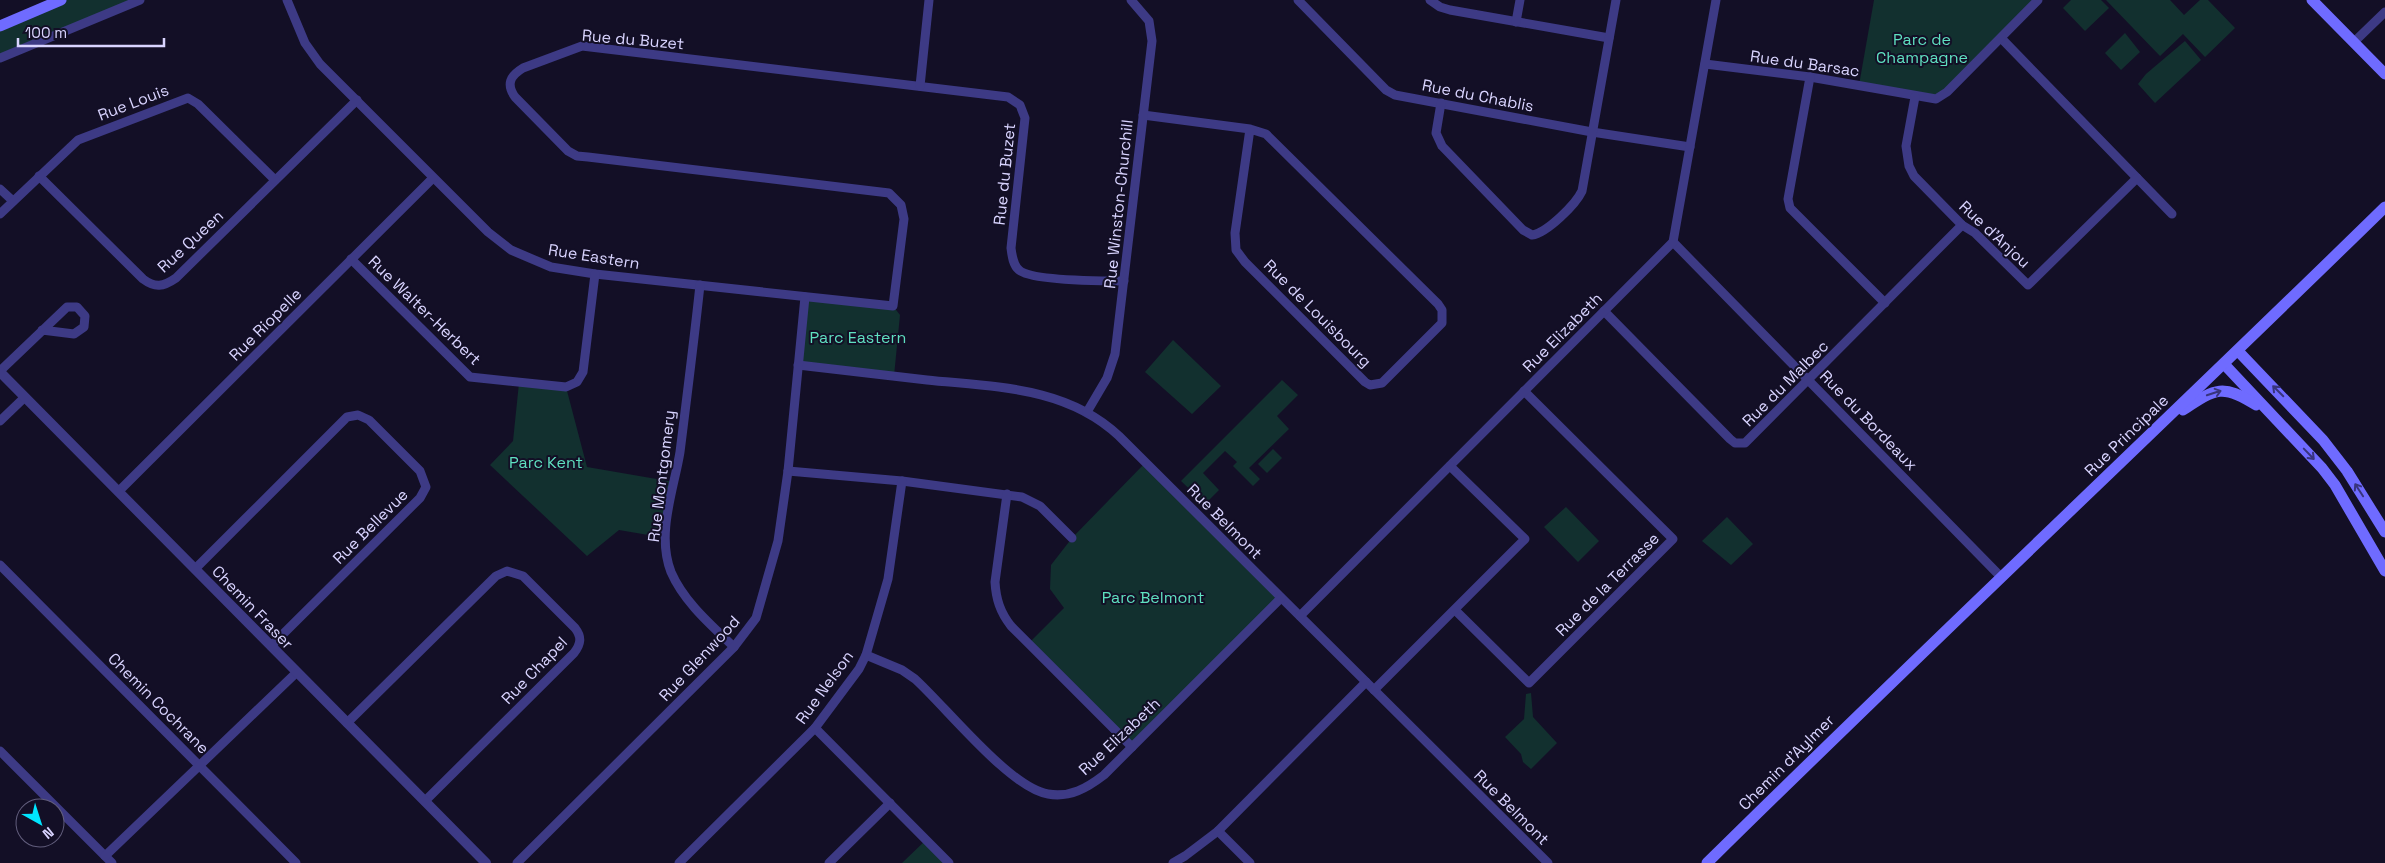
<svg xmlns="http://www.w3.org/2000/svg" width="2385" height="863" viewBox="0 0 2385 863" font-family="'Space Grotesk',sans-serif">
	<rect width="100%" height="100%" fill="#130f26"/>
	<g fill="#12302f">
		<polygon points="61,0 140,0 0,58 0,26"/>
		<polygon points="1874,0 2038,0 1942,97 1859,85"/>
		<polygon points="2071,0 2101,0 2109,8 2085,31 2063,8"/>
		<polygon points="2106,0 2170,0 2184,15 2200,0 2208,0 2235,28 2205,57 2183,34 2160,56"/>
		<polygon points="2125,33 2140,52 2121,70 2105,53"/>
		<polygon points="2185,41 2201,60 2155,103 2138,84 2146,74"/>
		<polygon points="805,297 893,306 900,315 894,376 798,365"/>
		<polygon points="1173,340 1221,386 1192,414 1145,372"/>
		<polygon points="1282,380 1298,395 1277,416 1289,429 1249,468 1260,479 1253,486 1233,466 1237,462 1225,451 1203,473 1219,490 1205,504 1181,481"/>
		<polygon points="519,383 566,387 587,467 674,482 666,538 619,530 587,556 490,465 513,441"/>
		<polygon points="1273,449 1282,458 1267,473 1258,464"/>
		<polygon points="1146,462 1281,598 1132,747 1029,643 1064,608 1050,589 1051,565 1072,538"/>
		<polygon points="1566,507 1599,541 1578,562 1544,527"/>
		<polygon points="1727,517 1753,544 1731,565 1702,541"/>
		<polygon points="1531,693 1533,717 1557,743 1531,769 1523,762 1521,754 1505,737 1524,719 1526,694"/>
		<polygon points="927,839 949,863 902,863"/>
	</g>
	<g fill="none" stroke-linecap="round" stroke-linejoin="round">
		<g stroke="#3d3a85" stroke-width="9">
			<path d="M287 0 305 43 320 64 488 232 511 250 551 267 595 274 893 306 904 219 901 205 889 193 588 157 577 156 568 151 515 97C506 84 510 76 523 68L582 46 1008 97 1020 105 1025 118 1011 248C1012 256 1013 265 1019 270 1031 281 1104 281 1124 281"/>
			<polyline points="1298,0 1386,90 1395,95 1592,132 1690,147"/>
			<polyline points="1430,0 1440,7 1450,10 1609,38"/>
			<polyline points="1516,22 1520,0"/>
			<polyline points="2001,38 2172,214"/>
			<polyline points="2354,42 2385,12"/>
			<polyline points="0,58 140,0"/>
			<polyline points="1705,64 1810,77 1936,99 1947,92 2038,0"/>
			<polyline points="1810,77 1788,199 1790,208 1885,303"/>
			<polyline points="920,86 929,0"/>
			<polyline points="1915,97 1906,146 1909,166 1914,176 1962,225 1975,233 2028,285 2137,178"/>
			<path d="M1441 103 1436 133 1442 146 1523 230 1532 235C1547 233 1576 204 1582 191L1616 0"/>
			<polyline points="1143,115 1250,129 1266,134 1438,304 1442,310 1442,323 1382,383 1370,385 1365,382 1245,262 1236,250 1235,233 1250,129"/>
			<path d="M39 176 143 279C155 288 163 287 176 278L357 100"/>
			<polyline points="0,189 13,201"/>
			<polyline points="0,214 78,140 188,98 198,104 275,180"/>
			<polyline points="1673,242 2001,577"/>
			<polyline points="351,259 470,377 566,387 577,382 583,372 595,274"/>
			<path d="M700 285C694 341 687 396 680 452 674 489 656 534 671 572 684 602 711 625 734 647"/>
			<polyline points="1604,311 1730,439 1735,443 1745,443 1962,225"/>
			<path d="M798 365C841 370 884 375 927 380 994 387 1066 386 1119 436L1548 863"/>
			<polyline points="0,371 67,307 77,307 85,316 84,327 74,334 42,330"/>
			<polyline points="1087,412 1107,378 1115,354 1152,41 1149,21 1131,0"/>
			<polyline points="0,421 25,397"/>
			<polyline points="788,471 902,481 1022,497 1040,506 1072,538"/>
			<polyline points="119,491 433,178"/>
			<path d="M1007 494 995 582C996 599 1000 612 1011 626L1132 747"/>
			<polyline points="0,565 296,863"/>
			<polyline points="195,569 347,417 358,415 369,420 420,471 426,487 420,498 271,646"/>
			<polyline points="1455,610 1529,683 1673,539 1524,391"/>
			<polyline points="1300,616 1673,242 1716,0"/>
			<path d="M866 655 902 670 915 679C946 707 1010 788 1048 794 1070 798 1087 788 1104 775L1281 598"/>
			<polyline points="1374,690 1525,539 1450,466"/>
			<path d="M347 723 496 576 507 571 523 576 575 628C582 637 581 644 574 653L425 801"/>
			<polyline points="815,728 949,863"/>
			<polyline points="0,751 112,863"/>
			<polyline points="1218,831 1250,863"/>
			<polyline points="105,856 296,673"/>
			<polyline points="517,863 734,647 756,618 778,541 788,471 805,297"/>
			<polyline points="679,863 815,728 859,669 866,655 888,579 902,481"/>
			<polyline points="829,863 890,803"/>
			<polyline points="1173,863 1185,856 1218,831 1366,682"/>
		</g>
		<polyline stroke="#3d3a85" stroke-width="10" points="0,372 486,863"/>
		<g stroke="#6f6bff" stroke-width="11">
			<polyline points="2312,0 2385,74"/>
			<polyline points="0,26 61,0"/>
			<polyline points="2238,351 2323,440 2347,471 2385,532"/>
			<polyline points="2224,364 2322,468 2335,485 2385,571"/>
			<path d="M2183 410C2215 389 2222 383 2256 405"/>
			<path d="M1707 863C1931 642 2160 427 2385 207"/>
		</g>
	</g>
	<defs><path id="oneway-shaft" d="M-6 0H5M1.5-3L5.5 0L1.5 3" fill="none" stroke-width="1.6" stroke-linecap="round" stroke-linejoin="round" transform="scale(1.25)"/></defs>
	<g stroke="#38347d">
		<use href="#oneway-shaft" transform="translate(2278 391) rotate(-135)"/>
		<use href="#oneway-shaft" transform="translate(2214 393) rotate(-18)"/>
		<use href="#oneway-shaft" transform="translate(2309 454) rotate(46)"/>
		<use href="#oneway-shaft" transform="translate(2359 490) rotate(-123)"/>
	</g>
	<g text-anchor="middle" stroke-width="4" stroke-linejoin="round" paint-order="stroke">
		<g font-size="16" fill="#d9d4ff" stroke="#130f26">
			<text transform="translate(633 39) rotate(5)" y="6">Rue du Buzet</text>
			<text transform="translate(1805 63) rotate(8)" y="6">Rue du Barsac</text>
			<text transform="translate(1478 95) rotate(11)" y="6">Rue du Chablis</text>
			<text transform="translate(133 102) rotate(-21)" y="6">Rue Louis</text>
			<text transform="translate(1004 174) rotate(-84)" y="6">Rue du Buzet</text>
			<text transform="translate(1118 204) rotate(-84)" y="6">Rue Winston-Churchill</text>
			<text transform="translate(1995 234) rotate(43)" y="6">Rue d'Anjou</text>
			<text transform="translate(190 241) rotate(-43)" y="6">Rue Queen</text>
			<text transform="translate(594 256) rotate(9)" y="6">Rue Eastern</text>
			<text transform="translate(425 310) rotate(44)" y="6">Rue Walter-Herbert</text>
			<text transform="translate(1318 313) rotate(45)" y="6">Rue de Louisbourg</text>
			<text transform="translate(265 324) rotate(-45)" y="6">Rue Riopelle</text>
			<text transform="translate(1562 332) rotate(-45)" y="6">Rue Elizabeth</text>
			<text transform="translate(1785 383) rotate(-45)" y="6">Rue du Malbec</text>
			<text transform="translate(1869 420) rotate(46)" y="6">Rue du Bordeaux</text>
			<text transform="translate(2126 435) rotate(-44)" y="6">Rue Principale</text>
			<text transform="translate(661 476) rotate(-83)" y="6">Rue Montgomery</text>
			<text transform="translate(1225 521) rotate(45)" y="6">Rue Belmont</text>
			<text transform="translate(370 526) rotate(-45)" y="6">Rue Bellevue</text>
			<text transform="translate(1607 584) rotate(-45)" y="6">Rue de la Terrasse</text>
			<text transform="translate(253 607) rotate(46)" y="6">Chemin Fraser</text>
			<text transform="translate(699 658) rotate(-47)" y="6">Rue Glenwood</text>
			<text transform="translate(534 670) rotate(-46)" y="6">Rue Chapel</text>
			<text transform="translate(824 687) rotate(-54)" y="6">Rue Nelson</text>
			<text transform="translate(159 703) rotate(45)" y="6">Chemin Cochrane</text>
			<text transform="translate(1119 736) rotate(-43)" y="6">Rue Elizabeth</text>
			<text transform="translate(1786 762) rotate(-45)" y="6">Chemin d'Aylmer</text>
			<text transform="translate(1512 807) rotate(45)" y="6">Rue Belmont</text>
		</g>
		<g font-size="16" fill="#5fe0c0" stroke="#130f26">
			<text x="1922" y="45">Parc de<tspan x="1922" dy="18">Champagne</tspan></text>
			<text x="858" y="343">Parc Eastern</text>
			<text x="546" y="468">Parc Kent</text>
			<text x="1153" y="603">Parc Belmont</text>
		</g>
	</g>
	<g transform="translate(40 823) rotate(141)"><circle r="24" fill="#130f26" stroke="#625e7d"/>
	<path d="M0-4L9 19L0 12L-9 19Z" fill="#00e5ff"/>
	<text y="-8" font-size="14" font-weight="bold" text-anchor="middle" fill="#d9d4ff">N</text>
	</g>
	<path d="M18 38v8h146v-8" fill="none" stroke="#d9d4ff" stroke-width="2.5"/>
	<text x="25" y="38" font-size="15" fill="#d9d4ff" stroke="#130f26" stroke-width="4" paint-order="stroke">100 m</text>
</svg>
